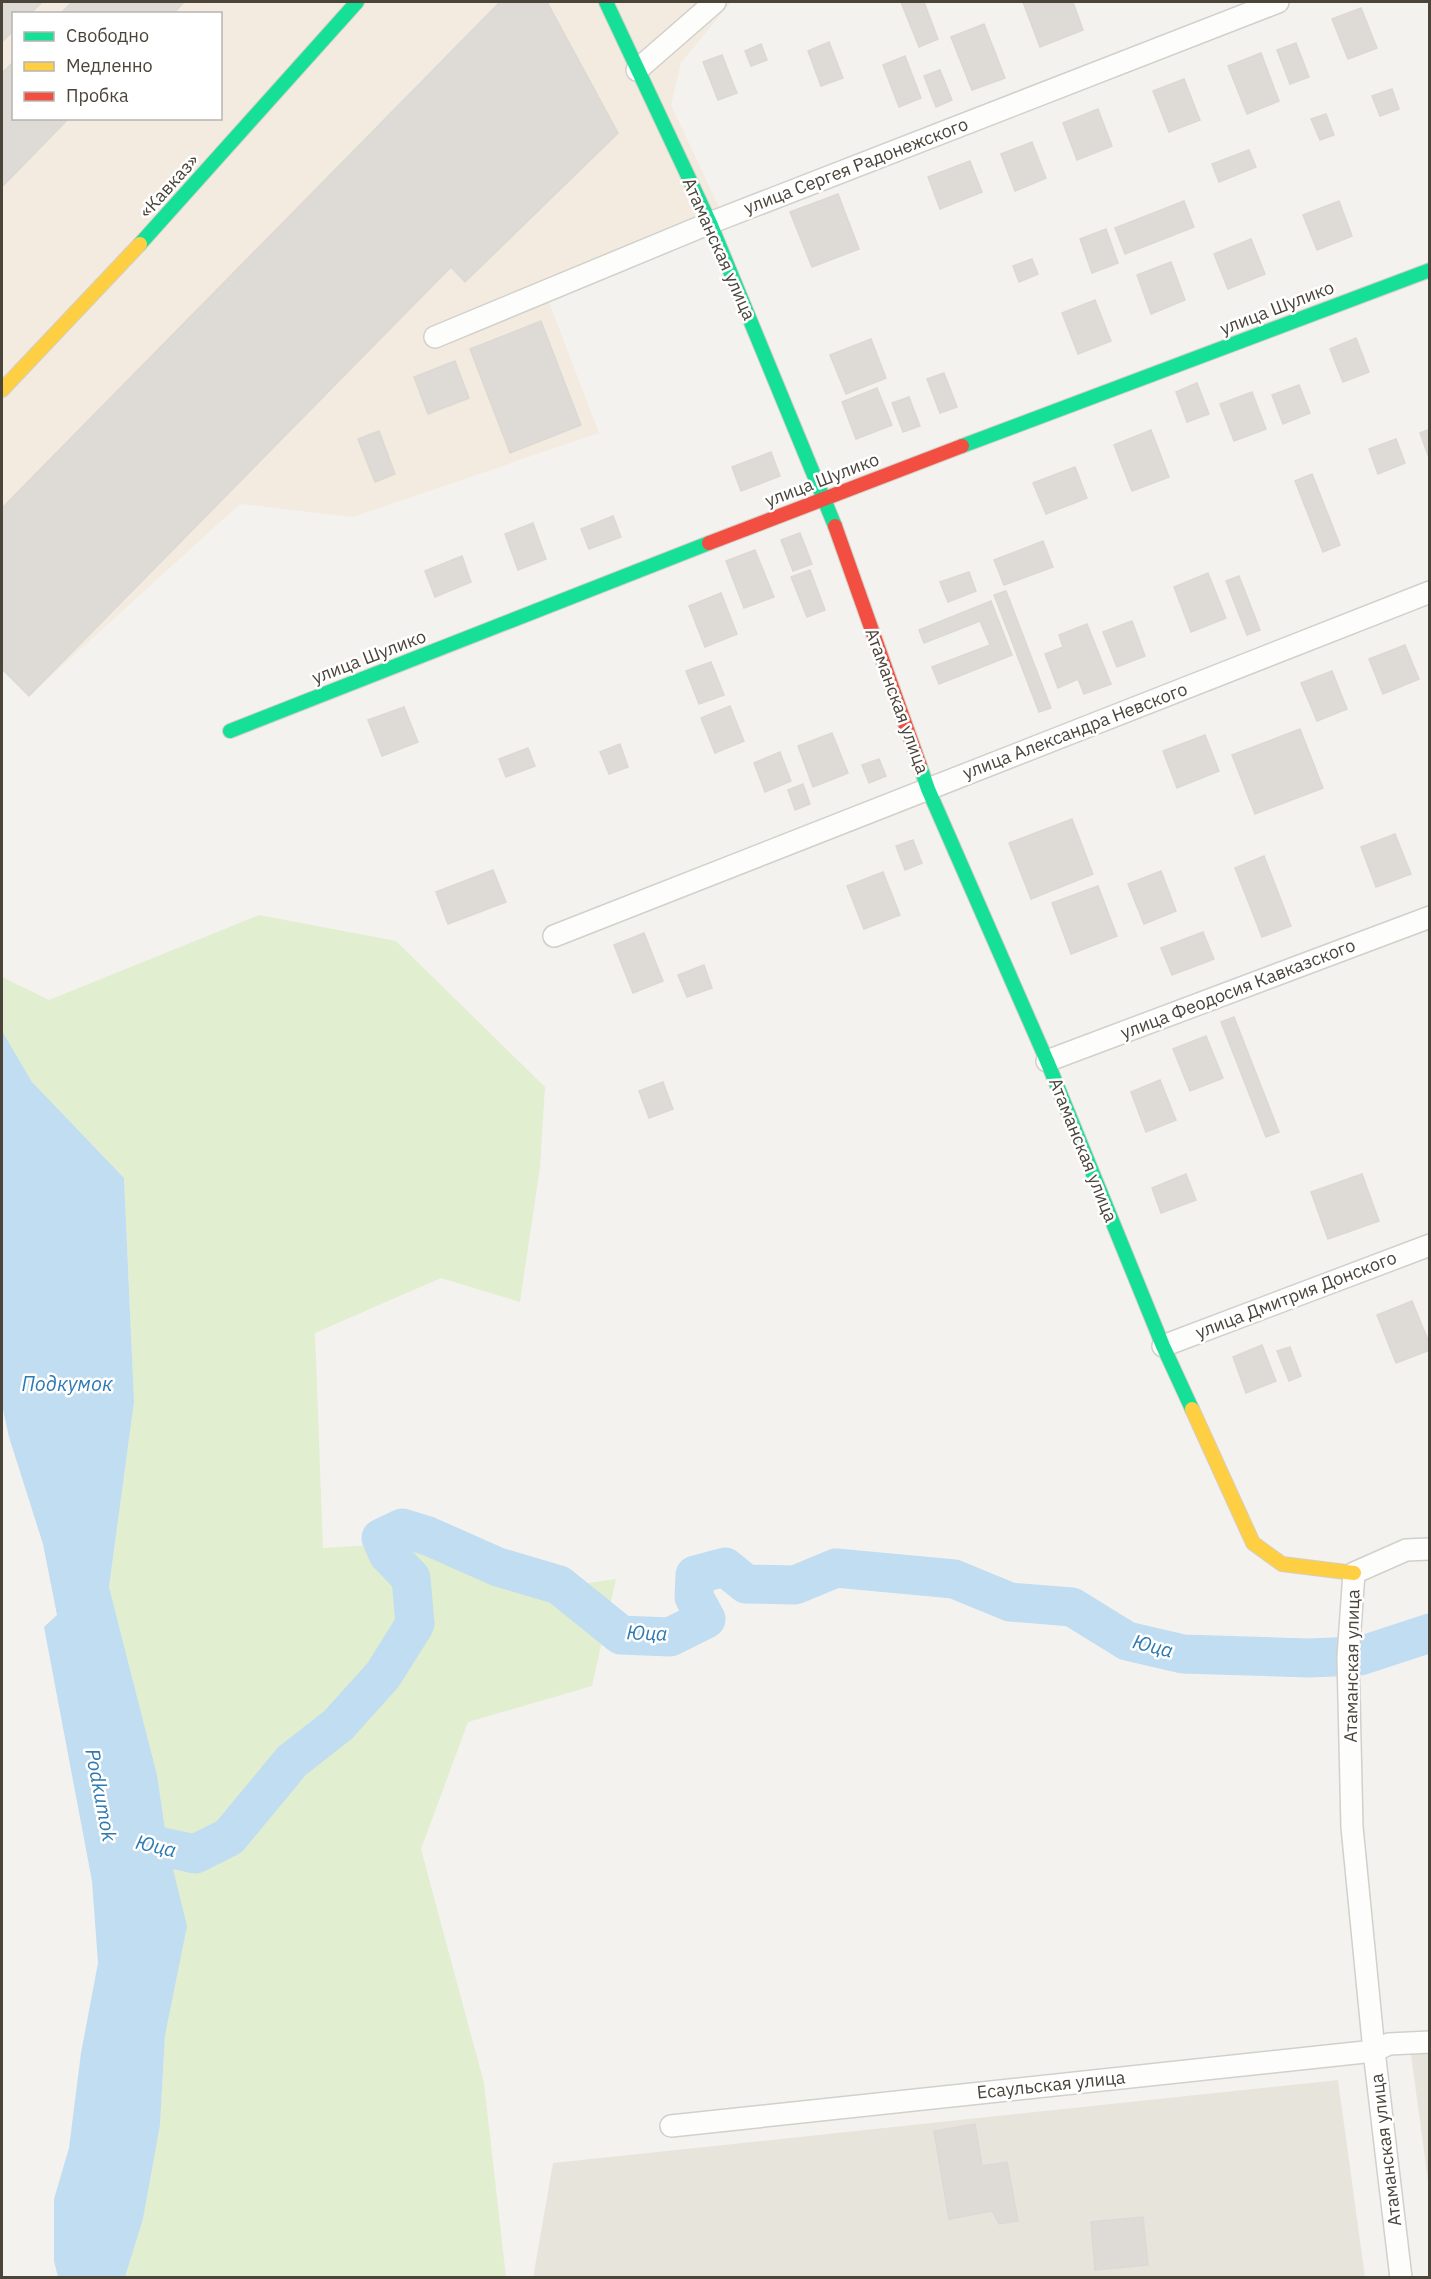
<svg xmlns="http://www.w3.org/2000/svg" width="1431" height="2279" viewBox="0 0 1431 2279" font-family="'IBM Plex Sans',sans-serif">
	<rect width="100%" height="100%" fill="#f4f2ee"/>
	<g fill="#e7e4dc">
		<polygon points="1429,2037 1429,2188 1409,2040"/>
		<polygon points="1338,2080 1365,2277 533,2278 553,2163"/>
	</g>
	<path fill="#f3ebdf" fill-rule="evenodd" d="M2 2H731L681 63 671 105 721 211 541 281 599 433 353 517 240 504 29 696 2 669ZM14 14H220V118H14Z"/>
	<polygon fill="#e1eecf" points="259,915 396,941 545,1087 540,1167 520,1302 441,1278 315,1333 323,1548 404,1543 442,1553 520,1593 616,1579 592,1686 468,1722 421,1849 484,2083 506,2277 125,2277 143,2219 160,2125 165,2035 168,1849 157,1775 109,1587 134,1402 124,1178 32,1082 2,1031 2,977 49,1000"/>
	<polygon fill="#c0ddf1" points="2,1031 32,1082 124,1178 134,1402 109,1587 157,1775 168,1849 187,1926 165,2035 160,2125 143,2219 125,2277 58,2277 54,2261 54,2199 69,2148 81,2053 98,1963 92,1881 44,1627 57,1615 43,1544 9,1437 2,1405"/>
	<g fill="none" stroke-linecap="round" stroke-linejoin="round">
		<polyline stroke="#c0ddf1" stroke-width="39" points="117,1837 195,1854 229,1837 292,1761 338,1725 383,1675 415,1624 411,1578 388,1554 381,1538 402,1528 428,1536 498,1567 559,1585 621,1635 670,1637 706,1619 694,1597 695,1575 725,1567 746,1584 795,1585 836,1568 954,1579 1010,1602 1072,1607 1127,1641 1183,1654 1308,1658 1360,1656 1430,1633"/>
	</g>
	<g fill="#dedbd6" stroke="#dcd9d4" stroke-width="1.5">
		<polygon points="2,2 42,2 30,14 14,14 14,30 2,42"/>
		<polygon points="72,2 184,2 173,14 60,14"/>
		<polygon points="500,2 547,2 618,133 465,282 451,267 29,696 2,669 2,508"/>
		<polygon points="901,2 924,2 938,39 919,47"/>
		<polygon points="1023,2 1073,2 1083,30 1040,47"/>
		<polygon points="1361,8 1377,48 1348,59 1332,19"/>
		<polygon points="984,24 1005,78 972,90 951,37"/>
		<polygon points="829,42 843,78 821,86 808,51"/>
		<polygon points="1296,43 1309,77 1290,84 1277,50"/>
		<polygon points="761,44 767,60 751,66 745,51"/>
		<polygon points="1261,53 1279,101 1247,114 1228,66"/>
		<polygon points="722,55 737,93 718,100 703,62"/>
		<polygon points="905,56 921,98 899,107 883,65"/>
		<polygon points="14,61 14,118 69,118 2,187 2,73"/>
		<polygon points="940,70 952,100 936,107 924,76"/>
		<polygon points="1184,79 1200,120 1169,132 1153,91"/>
		<polygon points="1392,89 1399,109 1380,116 1372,96"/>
		<polygon points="1098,109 1112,146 1077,160 1063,123"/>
		<polygon points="1326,114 1334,135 1320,140 1311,119"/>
		<polygon points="1032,142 1046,178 1015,191 1001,154"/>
		<polygon points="1249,150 1256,167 1219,182 1212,164"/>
		<polygon points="970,161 982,192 940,209 928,177"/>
		<polygon points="838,194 859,249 812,267 790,212"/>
		<polygon points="1184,201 1194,227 1125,254 1115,228"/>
		<polygon points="1339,201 1352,236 1317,250 1303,215"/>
		<polygon points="1106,229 1118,263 1092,273 1080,239"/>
		<polygon points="1251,239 1265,274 1228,289 1214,254"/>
		<polygon points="1032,259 1038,274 1019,282 1013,266"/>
		<polygon points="1171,262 1185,300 1151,314 1137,275"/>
		<polygon points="1095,300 1111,341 1078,354 1062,313"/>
		<polygon points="541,321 581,425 510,453 470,349"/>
		<polygon points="1356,338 1369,372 1343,382 1330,349"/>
		<polygon points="871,339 886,378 846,394 830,355"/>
		<polygon points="455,361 469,398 428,414 414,377"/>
		<polygon points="944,373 957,407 940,413 927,379"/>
		<polygon points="1197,383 1209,414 1187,422 1176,392"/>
		<polygon points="1299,385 1310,413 1283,424 1272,395"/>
		<polygon points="877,388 892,425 856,439 842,402"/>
		<polygon points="1252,392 1266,429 1234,441 1220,404"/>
		<polygon points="909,397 920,426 903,432 892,403"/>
		<polygon points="1430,429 1430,454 1428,455 1420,433"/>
		<polygon points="1151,430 1169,477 1132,491 1114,445"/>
		<polygon points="379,431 395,474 375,482 358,439"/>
		<polygon points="1396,439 1405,463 1378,474 1369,449"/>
		<polygon points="771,452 780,476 741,491 732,467"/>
		<polygon points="1075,467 1087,498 1046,514 1033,483"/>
		<polygon points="1312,474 1340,545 1323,552 1295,481"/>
		<polygon points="613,516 621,537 589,549 581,529"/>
		<polygon points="533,523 546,559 518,570 505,534"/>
		<polygon points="800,533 812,564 793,571 781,540"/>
		<polygon points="1043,541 1053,567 1004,585 994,560"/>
		<polygon points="755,550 774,597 744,608 726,561"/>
		<polygon points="462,556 471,582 435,597 425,571"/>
		<polygon points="810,570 825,610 807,617 791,577"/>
		<polygon points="969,572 976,591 948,602 940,582"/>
		<polygon points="1208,573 1226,618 1191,632 1174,587"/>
		<polygon points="1239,576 1260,630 1247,635 1226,581"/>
		<polygon points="1006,591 1051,708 1039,712 994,595"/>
		<polygon points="721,593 737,634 705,647 689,606"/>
		<polygon points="991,601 1012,655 939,684 932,667 990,645 980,621 924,643 919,630"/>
		<polygon points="1132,621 1145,656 1117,667 1103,632"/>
		<polygon points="1087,624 1111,684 1084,694 1078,679 1058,688 1045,654 1063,647 1059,635"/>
		<polygon points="1405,645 1419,679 1383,694 1369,659"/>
		<polygon points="711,662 724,695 699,704 686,671"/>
		<polygon points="1332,671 1347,709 1317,721 1301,683"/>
		<polygon points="730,706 744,741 715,753 701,718"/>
		<polygon points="404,707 418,742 382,756 368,720"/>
		<polygon points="1300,729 1323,788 1255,814 1232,755"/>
		<polygon points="832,733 848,773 813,787 798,746"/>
		<polygon points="1205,735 1219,771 1177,788 1163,751"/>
		<polygon points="620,744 628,767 609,774 600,752"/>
		<polygon points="528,748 535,766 506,777 499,759"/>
		<polygon points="780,752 791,781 765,792 754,763"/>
		<polygon points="879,759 886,776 869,783 862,765"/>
		<polygon points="803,784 810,804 795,810 788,790"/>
		<polygon points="1072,819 1093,874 1031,899 1009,843"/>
		<polygon points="1395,834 1411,874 1376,887 1361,847"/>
		<polygon points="913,840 922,863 905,870 896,846"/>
		<polygon points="1264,856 1291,926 1262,937 1235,868"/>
		<polygon points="493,870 506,902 448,924 436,892"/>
		<polygon points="1161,871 1176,911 1144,924 1128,884"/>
		<polygon points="883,872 900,915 864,929 847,886"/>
		<polygon points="1098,886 1117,936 1071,954 1052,903"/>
		<polygon points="1203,932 1214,959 1172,975 1161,948"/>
		<polygon points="644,933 663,981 633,993 614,945"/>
		<polygon points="704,965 712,988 687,997 678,975"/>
		<polygon points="1234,1017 1279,1132 1266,1137 1221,1022"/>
		<polygon points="1206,1036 1223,1078 1190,1091 1173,1049"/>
		<polygon points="1160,1080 1176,1120 1146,1132 1131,1092"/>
		<polygon points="663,1082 673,1109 649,1118 639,1091"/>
		<polygon points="1186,1174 1196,1200 1161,1213 1152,1188"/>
		<polygon points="1362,1174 1379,1221 1328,1239 1311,1192"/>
		<polygon points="1412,1301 1430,1345 1430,1350 1396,1363 1377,1315"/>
		<polygon points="1262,1345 1276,1381 1246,1393 1233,1357"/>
		<polygon points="1290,1347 1301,1376 1289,1381 1277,1351"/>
		<polygon points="975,2124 982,2166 1007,2162 1018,2221 999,2224 992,2211 949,2219 934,2131"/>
		<polygon points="1143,2217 1148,2265 1095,2270 1091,2222"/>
	</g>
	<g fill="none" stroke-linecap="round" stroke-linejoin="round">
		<defs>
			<g id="street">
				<polyline points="637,70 715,2"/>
				<polyline points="435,337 710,223 1278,2"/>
				<polyline points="554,936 1430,592"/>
				<polyline points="1047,1061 1430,917"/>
				<polyline points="1163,1346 1430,1245"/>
				<polyline points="671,2126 1374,2051 1389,2044 1430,2042"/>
				<polyline points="1401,2278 1374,2051 1352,1827 1348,1657 1354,1573 1406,1550 1430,1549"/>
			</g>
			<g id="fast">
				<polyline points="606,2 710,223 835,526"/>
				<polyline points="140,244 357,2"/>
				<polyline points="962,446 1430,270"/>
				<polyline points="230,731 709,543"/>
				<polyline points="920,766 928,789 1047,1061 1163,1346 1192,1409"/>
			</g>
			<g id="slow">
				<polyline points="2,390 140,244"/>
				<polyline points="1192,1409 1253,1543 1282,1564 1354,1573"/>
			</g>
			<g id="jam">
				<polyline points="835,526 920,766"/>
				<polyline points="709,543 962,446"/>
			</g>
		</defs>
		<use href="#street" stroke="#d2d0cb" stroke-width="24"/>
		<use href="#fast" stroke="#d3cfc5" stroke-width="16"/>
		<use href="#slow" stroke="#d3cfc5" stroke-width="16"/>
		<use href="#jam" stroke="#d3cfc5" stroke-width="16"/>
		<use href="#street" stroke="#fdfdfc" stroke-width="21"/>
		<use href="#fast" stroke="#16e098" stroke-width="14"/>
		<use href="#slow" stroke="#ffcf43" stroke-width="14"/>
		<use href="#jam" stroke="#f24e42" stroke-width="14"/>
	</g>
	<g text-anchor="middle" stroke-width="5" stroke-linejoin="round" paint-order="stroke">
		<g font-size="18" fill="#4b4439" stroke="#fff">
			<text transform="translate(856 166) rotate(-21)" y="6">улица Сергея Радонежского</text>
			<text transform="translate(169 186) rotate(-48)" y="6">«Кавказ»</text>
			<text transform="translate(719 249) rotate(66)" y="6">Атаманская улица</text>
			<text transform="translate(1277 308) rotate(-21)" y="6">улица Шулико</text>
			<text transform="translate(822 480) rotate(-21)" y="6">улица Шулико</text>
			<text transform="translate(369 657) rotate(-21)" y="6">улица Шулико</text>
			<text transform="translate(897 701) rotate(70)" y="6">Атаманская улица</text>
			<text transform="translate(1075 731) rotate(-21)" y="6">улица Александра Невского</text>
			<text transform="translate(1238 989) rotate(-21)" y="6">улица Феодосия Кавказского</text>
			<text transform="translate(1083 1150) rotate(68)" y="6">Атаманская улица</text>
			<text transform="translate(1296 1295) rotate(-21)" y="6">улица Дмитрия Донского</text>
			<text transform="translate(1352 1666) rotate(-89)" y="6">Атаманская улица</text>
			<text transform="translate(1051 2085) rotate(-6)" y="6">Есаульская улица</text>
			<text transform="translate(1386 2150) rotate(-97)" y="6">Атаманская улица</text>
		</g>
		<g font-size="20" font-style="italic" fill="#2e7ab2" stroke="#fff">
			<text x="67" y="1391">Подкумок</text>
			<text transform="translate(647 1633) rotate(2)" y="7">Юца</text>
			<text transform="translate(1153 1646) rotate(14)" y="7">Юца</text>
			<text transform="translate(101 1795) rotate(79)" y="7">Podkumok</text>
			<text transform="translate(156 1846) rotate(13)" y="7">Юца</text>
		</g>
	</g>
	<rect width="1431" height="2279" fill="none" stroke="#4b4439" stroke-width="6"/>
	<rect x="12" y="12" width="210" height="108" fill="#ffffff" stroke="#b7b4b0" stroke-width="1.5"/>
	<rect x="24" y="32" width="30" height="9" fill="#16e098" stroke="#b7b4b0" stroke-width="1.5"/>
	<text x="66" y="42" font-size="18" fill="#4b4439">Свободно</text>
	<rect x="24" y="62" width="30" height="9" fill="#ffcf43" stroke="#b7b4b0" stroke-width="1.5"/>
	<text x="66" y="72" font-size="18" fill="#4b4439">Медленно</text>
	<rect x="24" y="92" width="30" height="9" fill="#f24e42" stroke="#b7b4b0" stroke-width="1.5"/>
	<text x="66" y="102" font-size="18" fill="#4b4439">Пробка</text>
</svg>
